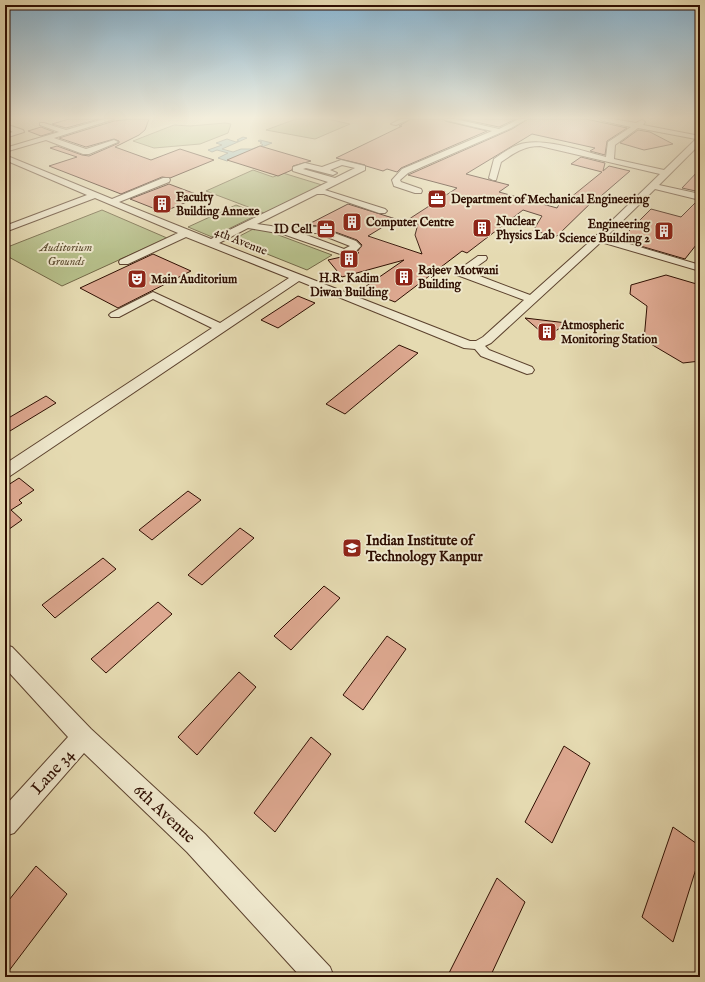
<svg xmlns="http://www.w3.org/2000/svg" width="705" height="982" viewBox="0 0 705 982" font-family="'IM FELL English',serif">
	<rect width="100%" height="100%" fill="#e5dab1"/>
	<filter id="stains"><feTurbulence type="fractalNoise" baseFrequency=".005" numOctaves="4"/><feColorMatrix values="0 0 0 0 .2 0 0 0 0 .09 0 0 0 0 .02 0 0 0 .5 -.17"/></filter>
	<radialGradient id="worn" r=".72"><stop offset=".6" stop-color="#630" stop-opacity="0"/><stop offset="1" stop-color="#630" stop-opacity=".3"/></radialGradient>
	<g fill="#b6bf8a" stroke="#726746">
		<polygon points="296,119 328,119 350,124 315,139 266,130"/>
		<polygon points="225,123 231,124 228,133 200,144 154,148 133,141 174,125 190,126"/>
		<polygon points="253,170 273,177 283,173 322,185 264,213 206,191"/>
		<polygon points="236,205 259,214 212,237 188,227"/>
		<polygon points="102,210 167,238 62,286 5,255 5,248"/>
		<polygon points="257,227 332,255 307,270 232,240"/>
	</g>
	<polygon fill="#99b8b6" stroke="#6f746e" points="243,137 247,138 222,149 233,152 241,149 252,149 263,145 260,143 262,142 258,141 260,140 272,143 227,161 218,158 228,153 217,150 212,152 208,150 222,145 216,143 227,139 236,142 239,141 237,140"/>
	<g fill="#dda890" stroke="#2f0f02">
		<polygon points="69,119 99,119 66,128 52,124"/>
		<polygon points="132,119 149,119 145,130 139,135 115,147 151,160 180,149 214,160 170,178 162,177 121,194 49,166 77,157 50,148 57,146 82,155 89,156 119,143 119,141 114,139 86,147 59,138 114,121"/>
		<polygon points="411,119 443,119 445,121 487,131 401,168 397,172 387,169 383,171 366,166 365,165 336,158 402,126 399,126"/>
		<polygon points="461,119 516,119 499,127"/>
		<polygon points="528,119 586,119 627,128 607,141 605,155 590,151 595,148 532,134 466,174 509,185 499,192 557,208 561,201 565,202 602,172 571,164 581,157 605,163 603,171 609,166 630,171 601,196 598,196 557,236 533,231 542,216 523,210 467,253 462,251 395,302 362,289 404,260 342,277 328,260 359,253 357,252 362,245 357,240 319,226 307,225 348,204 396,219 368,236 422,254 415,235 418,224 406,221 457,188 408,175 512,129"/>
		<polygon points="41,127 54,132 41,136 28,131"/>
		<polygon points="638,130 650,132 673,144 644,150 620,143"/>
		<polygon points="260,146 311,161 293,166 292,170 278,176 227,160"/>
		<polygon points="700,169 700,192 682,188"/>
		<polygon points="169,184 201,196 163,212 130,199"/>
		<polygon points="697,201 700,201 700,240 685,259 620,240 651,209 681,217"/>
		<polygon points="153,254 191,271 118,308 80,288"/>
		<polygon points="666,275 700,285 700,361 683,363 644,340 647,306 630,294 631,285"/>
		<polygon points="298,296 315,303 278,328 261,320"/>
		<polygon points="525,318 567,323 547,337"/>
		<polygon points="399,345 418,353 345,414 326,404"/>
		<polygon points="46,396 56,403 5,434 5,420"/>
		<polygon points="19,478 34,490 19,500 22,503 11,510 22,520 5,532 5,487"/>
		<polygon points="188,491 201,500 152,540 139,530"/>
		<polygon points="240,528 254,538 202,585 188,575"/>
		<polygon points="103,558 116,569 55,618 42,605"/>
		<polygon points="324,586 340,598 291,650 274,636"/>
		<polygon points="158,602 172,614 106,673 91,659"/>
		<polygon points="387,636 406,649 363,710 343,695"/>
		<polygon points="239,672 256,687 197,755 178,737"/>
		<polygon points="311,737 331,754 275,832 254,813"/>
		<polygon points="564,746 590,763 552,843 525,822"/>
		<polygon points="673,827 700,846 700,856 673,942 642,917"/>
		<polygon points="36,866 67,894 5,976 5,905"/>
		<polygon points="497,878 525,902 490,977 447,977"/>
	</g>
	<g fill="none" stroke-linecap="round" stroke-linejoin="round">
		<defs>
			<g id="minor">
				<polygon points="104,119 114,119 54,138 86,149 114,140 118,142 89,154 83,154 46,140 5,152 5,148 59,132 40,125 40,123 44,123 66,130"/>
				<polygon points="401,119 410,119 396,125 391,124"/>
				<polygon points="444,119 455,119 499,129 519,119 527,119 511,128 408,173 400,180 401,182 421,189 422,191 421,193 415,193 394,186 392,180 402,169 492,131 445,120"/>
				<path d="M600 119H613L636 123 642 120 645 122 643 125 700 136V144L659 185 700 194V200L655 189 606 237 700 265V271L601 242 491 343 485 346 489 350 532 367 534 370 532 373 527 374 481 356 475 349 464 348 299 281 10 476 5 478V464L212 328 153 299 119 317H111L109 315 111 313 153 292 220 323 289 278 186 237 128 264H120L119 262 120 260 178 233 95 198 5 232V226L87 195 5 160V155L112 199 163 178H169L170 180 169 182 119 202 211 239 328 182 293 171V167L305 163 322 167 341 160 365 166V170L325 190 385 209 387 211 385 213H379L324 194H317L257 224 285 228 318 227 356 241 361 246 354 253 343 255 283 234 248 228 219 243 470 341H476L483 337 524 300 457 275 456 273 457 271 478 256H486L487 258 486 260 469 272 530 295 596 236 660 174 540 146C524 146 514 153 501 162L496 180H493L489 178 494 159C502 154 509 148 518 145 540 136 583 151 606 157L608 142 631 127 603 121ZM638 128 696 139 664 170 614 159 615 145ZM342 165 355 168 335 178 303 169 306 168 333 175 337 173 330 170ZM301 233H317L350 246 344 249Z"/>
				<polygon points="5,124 23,130 24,132 5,138 5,134 13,132 5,128"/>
				<polygon points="5,645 12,647 91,729 205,834 330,967 334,977 301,977 187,852 84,753 14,833 5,836 5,806 68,737 5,668"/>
			</g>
		</defs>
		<use href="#minor" stroke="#5c422e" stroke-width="2"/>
		<use href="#minor" fill="#eee7cc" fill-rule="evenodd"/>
	</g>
	<linearGradient id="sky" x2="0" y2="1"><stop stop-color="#88b6d4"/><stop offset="0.46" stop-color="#f3eedc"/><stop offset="1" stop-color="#f3eedc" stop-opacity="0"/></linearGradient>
	<rect width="705" height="256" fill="url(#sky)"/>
	<defs>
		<symbol id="office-square" viewBox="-11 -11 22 22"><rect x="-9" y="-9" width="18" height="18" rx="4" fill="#8f2418" stroke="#eee7cc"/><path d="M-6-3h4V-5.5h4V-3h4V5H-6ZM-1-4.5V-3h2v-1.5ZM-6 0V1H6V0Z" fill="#fff"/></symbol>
		<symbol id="building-square" viewBox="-11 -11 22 22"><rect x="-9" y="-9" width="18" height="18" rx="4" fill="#8f2418" stroke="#eee7cc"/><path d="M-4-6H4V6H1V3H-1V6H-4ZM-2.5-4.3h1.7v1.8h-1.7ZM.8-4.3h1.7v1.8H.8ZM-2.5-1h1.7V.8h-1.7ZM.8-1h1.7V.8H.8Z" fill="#fff"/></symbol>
		<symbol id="theatre-square" viewBox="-11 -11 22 22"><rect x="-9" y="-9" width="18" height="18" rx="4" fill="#8f2418" stroke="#eee7cc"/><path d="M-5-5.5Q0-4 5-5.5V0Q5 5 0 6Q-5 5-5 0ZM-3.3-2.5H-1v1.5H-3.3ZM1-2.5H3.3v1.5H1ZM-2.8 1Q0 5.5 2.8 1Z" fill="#fff"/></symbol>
		<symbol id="university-square" viewBox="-11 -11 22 22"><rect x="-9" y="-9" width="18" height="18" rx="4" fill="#8f2418" stroke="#eee7cc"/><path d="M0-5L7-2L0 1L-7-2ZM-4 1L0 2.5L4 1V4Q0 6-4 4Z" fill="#fff"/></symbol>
	</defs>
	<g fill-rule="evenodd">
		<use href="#office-square" x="426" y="188" width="22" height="22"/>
		<use href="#building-square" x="151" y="193" width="22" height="22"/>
		<use href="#building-square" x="341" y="211" width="22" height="22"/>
		<use href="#building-square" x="471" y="217" width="22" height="22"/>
		<use href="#office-square" x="315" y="218" width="22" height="22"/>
		<use href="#building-square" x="653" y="220" width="22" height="22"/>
		<use href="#building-square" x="338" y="248" width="22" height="22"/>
		<use href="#building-square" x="393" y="266" width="22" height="22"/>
		<use href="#theatre-square" x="126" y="268" width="22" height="22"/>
		<use href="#building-square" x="536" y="321" width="22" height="22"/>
		<use href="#university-square" x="341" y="537" width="22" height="22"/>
	</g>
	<g text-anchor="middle" stroke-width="4" stroke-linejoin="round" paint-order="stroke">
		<g font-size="12" font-weight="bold" fill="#2f0f02" stroke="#eee7cc" text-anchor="start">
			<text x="176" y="201">Faculty<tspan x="176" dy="14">Building Annexe</tspan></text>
			<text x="451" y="203">Department of Mechanical Engineering</text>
			<text x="496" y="225">Nuclear<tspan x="496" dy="14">Physics Lab</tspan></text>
			<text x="366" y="226">Computer Centre</text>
			<text x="650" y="228" text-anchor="end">Engineering<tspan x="650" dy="14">Science Building 2</tspan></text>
			<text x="312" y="233" text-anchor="end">ID Cell</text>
			<text x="418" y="274">Rajeev Motwani<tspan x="418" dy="14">Building</tspan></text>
			<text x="349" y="282" text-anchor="middle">H.R. Kadim<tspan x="349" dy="14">Diwan Building</tspan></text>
			<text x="151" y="283">Main Auditorium</text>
			<text x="561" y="329">Atmospheric<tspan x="561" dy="14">Monitoring Station</tspan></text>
		</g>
		<g font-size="12" fill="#2f0f02" stroke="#eee7cc">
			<text transform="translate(241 241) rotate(22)" y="4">4th Avenue</text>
		</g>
		<g font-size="12" font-style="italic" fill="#5e4d32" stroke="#eee7cc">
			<text x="66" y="251">Auditorium<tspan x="66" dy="14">Grounds</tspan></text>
		</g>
		<g font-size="14" font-weight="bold" fill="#2f0f02" stroke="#eee7cc" text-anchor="start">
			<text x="366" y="545">Indian Institute of<tspan x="366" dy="16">Technology Kanpur</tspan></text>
		</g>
		<g font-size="17" fill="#2f0f02" stroke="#eee7cc">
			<text transform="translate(52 771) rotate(-48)" y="6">Lane 34</text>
			<text transform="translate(165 813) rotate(43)" y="6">6th Avenue</text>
		</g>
	</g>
	<rect width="705" height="982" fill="none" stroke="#e5dab1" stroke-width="20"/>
	<rect x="6" y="6" width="693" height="970" fill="none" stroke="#2f0f02" stroke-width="2"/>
	<rect x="10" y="10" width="685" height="962" fill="none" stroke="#2f0f02"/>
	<rect width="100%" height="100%" filter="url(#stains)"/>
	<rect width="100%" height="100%" fill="url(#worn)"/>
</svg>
